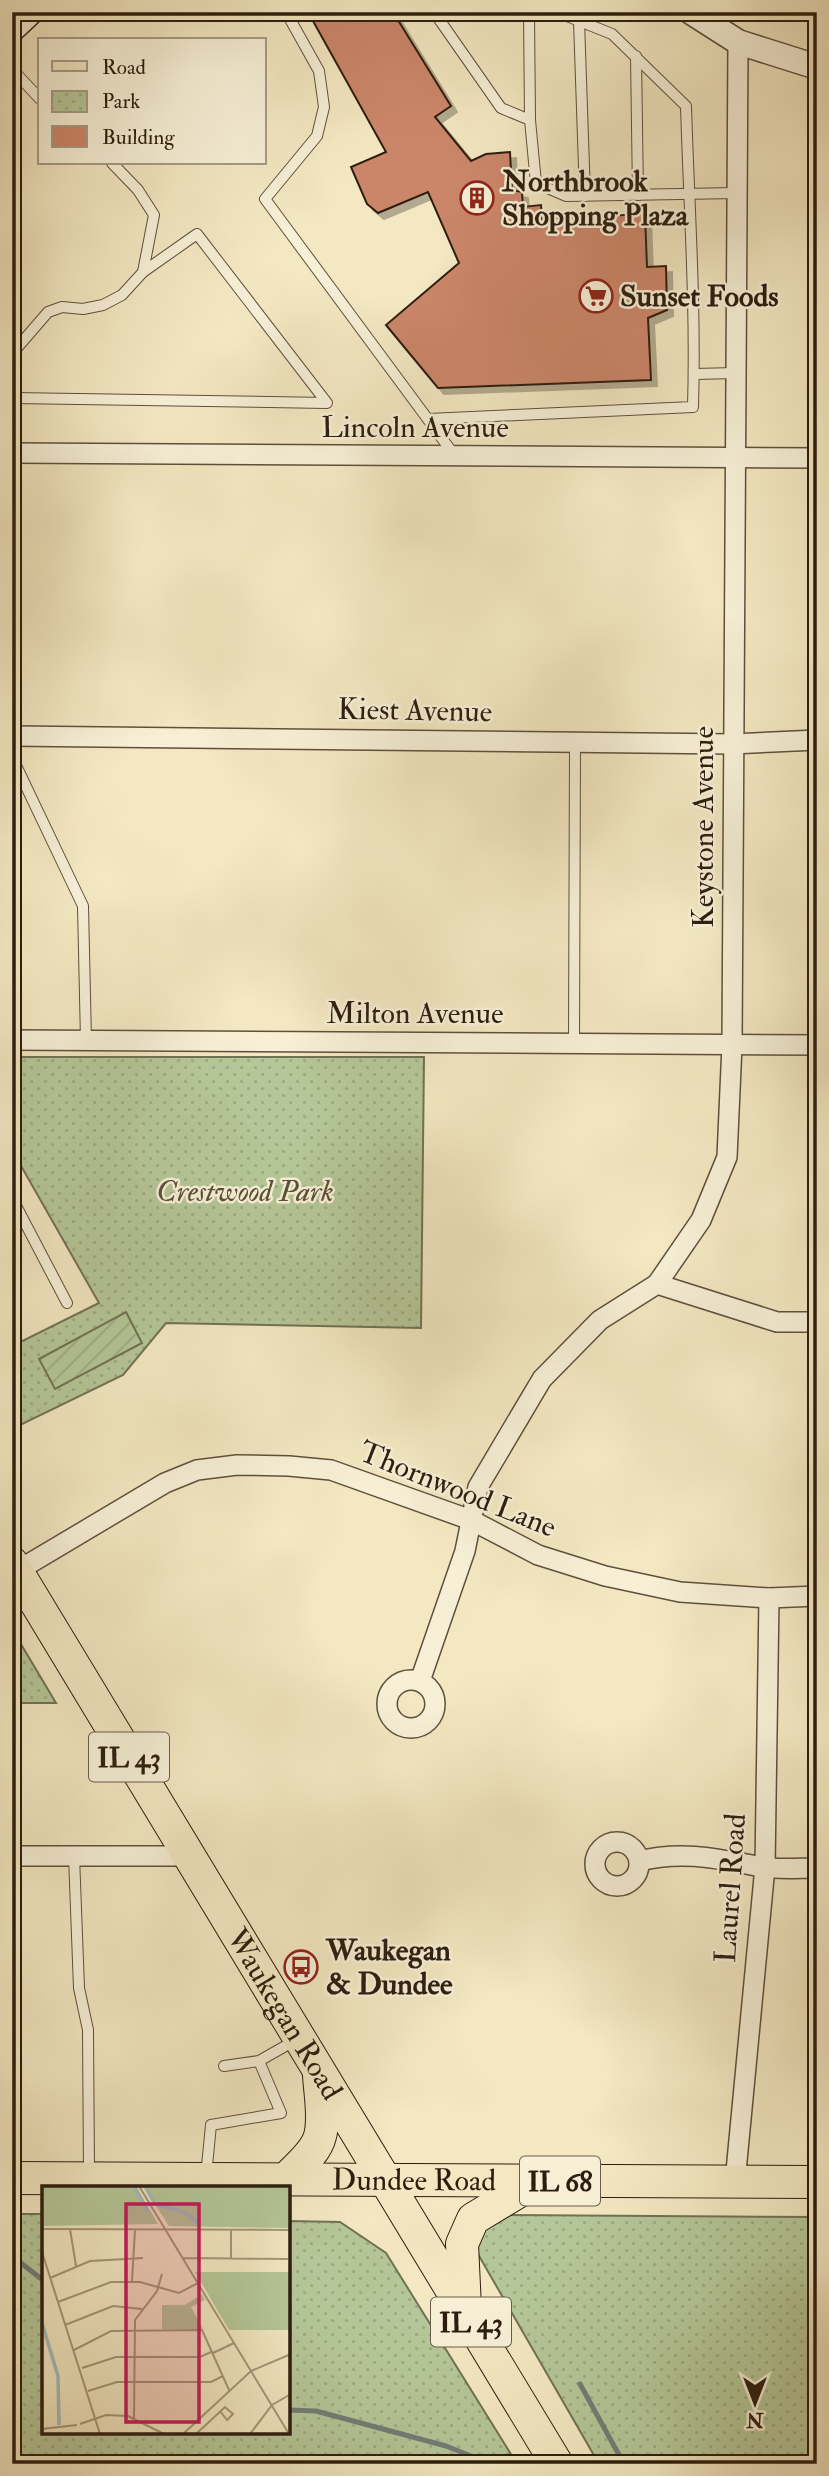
<svg xmlns="http://www.w3.org/2000/svg" width="829" height="2476" viewBox="0 0 829 2476" font-family="'IM FELL Double Pica',serif">
	<defs>
		<pattern id="park-dots" width="8" height="8" patternUnits="userSpaceOnUse" patternTransform="scale(1.75)"><rect width="8" height="8" fill="#b5c798"/><path d="M2 2h.1M6 6h.1" fill="none" stroke="#9caa82" stroke-width="1.8" stroke-linecap="round"/></pattern>
		<pattern id="garden-furrows" width="10" height="10" patternUnits="userSpaceOnUse" patternTransform="scale(1.75)"><rect width="10" height="10" fill="#b5c798"/><path d="M-1 1l2-2M0 10L10 0M9 11l2-2" fill="none" stroke="#9caa82"/></pattern>
		<filter id="shadow"><feDropShadow dx="6" dy="6" stdDeviation="0" flood-color="#0004"/></filter>
	</defs>
	<rect width="100%" height="100%" fill="#f3e8c2"/>
	<filter id="stains"><feTurbulence type="fractalNoise" baseFrequency=".00286" numOctaves="4"/><feColorMatrix values="0 0 0 0 .2 0 0 0 0 .09 0 0 0 0 .02 0 0 0 .5 -.17"/></filter>
	<radialGradient id="worn" r=".72"><stop offset=".6" stop-color="#630" stop-opacity="0"/><stop offset="1" stop-color="#630" stop-opacity=".3"/></radialGradient>
	<g fill="url(#park-dots)" stroke="#717254" stroke-width="2">
		<polygon points="12,1057 424,1057 421,1328 166,1323 123,1375 12,1429 12,1346 99,1303 12,1150"/>
		<polygon points="12,1629 56,1703 12,1703"/>
		<polygon points="12,2214 44,2214 44,2432 289,2432 289,2221 340,2222 386,2253 517,2464 12,2464"/>
		<polygon points="490,2215 817,2217 817,2464 599,2464 471,2242"/>
	</g>
	<polygon fill="url(#garden-furrows)" stroke="#717254" stroke-width="2" points="126,1312 142,1343 55,1389 39,1359"/>
	<g fill="none" stroke-linecap="round" stroke-linejoin="round">
		<g stroke="#737d78" stroke-width="5">
			<polyline points="12,2256 44,2281"/>
			<polyline points="580,2384 624,2464"/>
			<polyline points="289,2410 316,2411 446,2446 491,2464"/>
		</g>
	</g>
	<polygon fill="#cb866a" stroke="#2d1d0f" stroke-width="2" filter="url(#shadow)" points="308,12 393,12 451,106 435,117 471,161 486,154 510,152 512,190 522,192 523,207 541,205 542,219 645,214 647,267 666,266 667,310 648,318 651,380 438,388 386,325 459,263 428,192 378,213 367,204 351,167 386,152"/>
	<g fill="none" stroke-linecap="round" stroke-linejoin="round">
		<defs>
			<g id="service">
				<polyline points="286,12 319,71 324,107 317,136 265,199 455,456"/>
				<polyline points="434,12 501,108 530,120 536,183 566,196 737,193"/>
				<polyline points="529,12 530,120"/>
				<polyline points="579,21 585,196"/>
				<polyline points="636,56 638,195"/>
				<polyline points="12,69 40,99"/>
				<polyline points="736,300 752,300"/>
				<polyline points="694,374 736,373"/>
				<polyline points="13,398 327,403 197,234 143,272"/>
				<path d="M428 419 693 407C696 306 689 206 686 106L612 34 557 12"/>
				<polyline points="13,453 13,398 16,349 48,312 62,307 83,309 103,305 122,295 143,272 154,215 138,190 112,163"/>
				<polyline points="12,757 83,906 86,1041"/>
				<polyline points="574,1044 575,742"/>
				<polyline points="12,1198 67,1303"/>
				<polyline points="74,1856 79,1988 88,2030 89,2173"/>
				<polyline points="224,2066 259,2061 296,2040"/>
				<polyline points="206,2176 211,2125 281,2113 259,2061"/>
			</g>
			<g id="minor">
				<polyline points="12,453 817,458"/>
				<polyline points="12,736 732,744 817,740"/>
				<polyline points="12,1040 817,1045"/>
				<polyline points="657,1284 777,1322 817,1322"/>
				<polyline points="17,1571 165,1483 197,1470 237,1465 289,1466 331,1470 471,1520 538,1555 605,1576 680,1592 769,1598 817,1596"/>
				<circle cx="411" cy="1704" r="24"/>
				<polyline points="420,1681 465,1551 478,1487 542,1379 600,1320 657,1284 701,1220 727,1157 732,1045 738,42"/>
				<circle cx="617" cy="1864" r="22"/>
				<polyline points="12,1856 189,1856"/>
				<path d="M639 1861C683 1850 719 1859 762 1867 780 1870 799 1868 817 1868"/>
				<polyline points="735,2182 765,1867 769,1598"/>
			</g>
			<polyline id="tertiary" points="691,12 738,42 817,67"/>
			<polyline id="secondary" points="12,27 28,12"/>
			<g id="primary">
				<path id="s1" d="M12 1563 557 2464"/>
				<path id="s2" d="M12 2178 817 2182"/>
				<path d="M286 2179C297 2167 316 2153 320 2136 325 2118 320 2094 319 2075"/>
				<polyline points="465,2308 462,2244 473,2219 536,2181"/>
			</g>
		</defs>
		<use href="#service" stroke="#5e503c" stroke-width="12"/>
		<use href="#minor" stroke="#5e503c" stroke-width="22"/>
		<use href="#tertiary" stroke="#5e503c" stroke-width="27"/>
		<use href="#secondary" stroke="#2d1d0f" stroke-width="31"/>
		<use href="#primary" stroke="#2d1d0f" stroke-width="34"/>
		<use href="#service" stroke="#f7f0d7" stroke-width="10"/>
		<use href="#minor" stroke="#f7f0d7" stroke-width="19"/>
		<use href="#tertiary" stroke="#f7f0d7" stroke-width="24"/>
		<use href="#secondary" stroke="#f7f0d7" stroke-width="28"/>
		<use href="#primary" stroke="#f3e8c2" stroke-width="32"/>
	</g>
	<defs>
		<symbol id="building-ring" viewBox="-11 -11 22 22"><circle r="9.5" fill="#f7f0d7" stroke="#8f2418" stroke-width="1.5"/><path d="M-4-6H4V6H1V3H-1V6H-4ZM-2.5-4.3h1.7v1.8h-1.7ZM.8-4.3h1.7v1.8H.8ZM-2.5-1h1.7V.8h-1.7ZM.8-1h1.7V.8H.8Z" fill="#8f2418"/></symbol>
		<symbol id="supermarket-ring" viewBox="-11 -11 22 22"><circle r="9.5" fill="#f7f0d7" stroke="#8f2418" stroke-width="1.5"/><path d="M-6-5.5h2.5l.6 2H6L4.5 2H-2.5L-4.4-4H-6ZM-1.5 3.2a1.3 1.3 0 1 0 .1 0ZM3 3.2a1.3 1.3 0 1 0 .1 0Z" fill="#8f2418"/></symbol>
		<symbol id="bus-ring" viewBox="-11 -11 22 22"><circle r="9.5" fill="#f7f0d7" stroke="#8f2418" stroke-width="1.5"/><path d="M-5-6H5V4H4V6H2V4H-2V6H-4V4H-5ZM-3.5-4V0h7V-4ZM-3.5 1.2v1.5H-2V1.2ZM2 1.2v1.5H3.5V1.2Z" fill="#8f2418"/></symbol>
	</defs>
	<g fill-rule="evenodd">
		<use href="#building-ring" x="458" y="179" width="38" height="38"/>
		<use href="#supermarket-ring" x="577" y="277" width="38" height="38"/>
		<use href="#bus-ring" x="282" y="1948" width="38" height="38"/>
	</g>
	<g text-anchor="middle" stroke-width="5" stroke-linejoin="round" paint-order="stroke">
		<g fill="#f7f0d7" stroke="#6a5c4b" stroke-width="2">
			<rect x="89" y="1732.5" width="80" height="49" rx="5"/>
			<rect x="520" y="2156.5" width="80" height="49" rx="5"/>
			<rect x="431" y="2297.5" width="80" height="49" rx="5"/>
		</g>
		<g font-size="28" font-weight="bold" fill="#2d1d0f">
			<text x="129" y="1767">IL 43</text>
			<text x="560" y="2191">IL 68</text>
			<text x="471" y="2332">IL 43</text>
		</g>
		<g font-size="30" font-weight="bold" fill="#2d1d0f" stroke="#f7f0d7" text-anchor="start">
			<text x="502" y="191">Northbrook<tspan x="502" dy="34">Shopping Plaza</tspan></text>
			<text x="620" y="306">Sunset Foods</text>
			<text x="326" y="1960">Waukegan<tspan x="326" dy="34">&amp; Dundee</tspan></text>
		</g>
		<g font-size="30" fill="#2d1d0f" stroke="#f7f0d7">
			<text x="415" y="437">Lincoln Avenue</text>
			<text transform="translate(415 710) rotate(1)" y="10">Kiest Avenue</text>
			<text transform="translate(703 827) rotate(-90)" y="10">Keystone Avenue</text>
			<text x="415" y="1023">Milton Avenue</text>
			<text transform="translate(458 1489) rotate(22)" y="10">Thornwood Lane</text>
			<text transform="translate(730 1888) rotate(-86)" y="10">Laurel Road</text>
			<text dy="10" stroke="none"><textPath href="#s1" startOffset="527">Waukegan Road</textPath></text>
			<text dy="10" stroke="none"><textPath href="#s2" startOffset="402">Dundee Road</textPath></text>
		</g>
		<g font-size="30" font-style="italic" fill="#565038" stroke="#f7f0d7">
			<text x="245" y="1201">Crestwood Park</text>
		</g>
	</g>
	<g transform="translate(42 2186)">
		<rect width="248" height="248" fill="#f3e8c2"/>
		<path d="M0 0H94L116 38 0 40ZM101 0H248V42L127 40ZM248 48V144H187L153 86H248ZM160 108 163 114 149 121 161 143H120V119H143Z" fill="#b5c798"/>
		<path fill="none" stroke="#a1bdbe" stroke-width="3.5" d="M92 0 106 26M103 0 113 18 144 27 158 38M0 137 16 190 17 239"/>
		<path fill="none" stroke="#a4977a" stroke-width="2" d="M97 0 247 248M0 43 249 44M28 43 34 80M0 66 58 248M141 72 246 73M189 72V44M8 92 48 75 101 72M90 95 93 44M16 116 69 96H98L137 107 156 97M23 139 71 120 100 123M32 164 69 145 160 144 187 204M171 167 192 157M40 182 74 171H158L169 166M46 205 75 196H169L181 190M92 232 93 134 115 105 120 88M38 238 64 229 86 230 122 248M0 243 35 239M141 248 209 185 249 168M154 248 183 221 191 228 185 234 178 225M208 248 230 219 249 208"/>
		<path fill="#c2185b" fill-opacity="0.15" stroke="#c2185b" stroke-width="3.5" d="M84 18H157V236H84Z"/>
		<rect width="248" height="248" fill="none" stroke="#2d1d0f" stroke-width="3.5"/>
	</g>
	<rect width="829" height="2476" fill="none" stroke="#f3e8c2" stroke-width="42"/>
	<rect x="14" y="14" width="801" height="2448" fill="none" stroke="#2d1d0f" stroke-width="3.5"/>
	<rect x="21" y="21" width="787" height="2434" fill="none" stroke="#2d1d0f" stroke-width="2"/>
	<rect x="38" y="38" width="228" height="126" fill="#f7f0d7" stroke="#a69c87" stroke-width="2"/>
	<rect x="52" y="61" width="35" height="10" fill="#f3e8c2" stroke="#a69c87" stroke-width="2"/>
	<text x="102" y="74" font-size="21" fill="#2d1d0f">Road</text>
	<rect x="52" y="91" width="35" height="21" fill="url(#park-dots)" stroke="#a69c87" stroke-width="2"/>
	<text x="102" y="108" font-size="21" fill="#2d1d0f">Park</text>
	<rect x="52" y="126" width="35" height="21" fill="#cb866a" stroke="#a69c87" stroke-width="2"/>
	<text x="102" y="144" font-size="21" fill="#2d1d0f">Building</text>
	<g transform="translate(755 2403) rotate(180)" stroke="#f7f0d7" stroke-width="5" paint-order="stroke">
	<path d="M0-5L12 26L0 18L-12 26Z" fill="#2d1d0f"/>
	<text y="-10" font-size="19" font-weight="bold" text-anchor="middle" fill="#2d1d0f">N</text>
	</g>
	<rect width="100%" height="100%" filter="url(#stains)"/>
	<rect width="100%" height="100%" fill="url(#worn)"/>
</svg>
